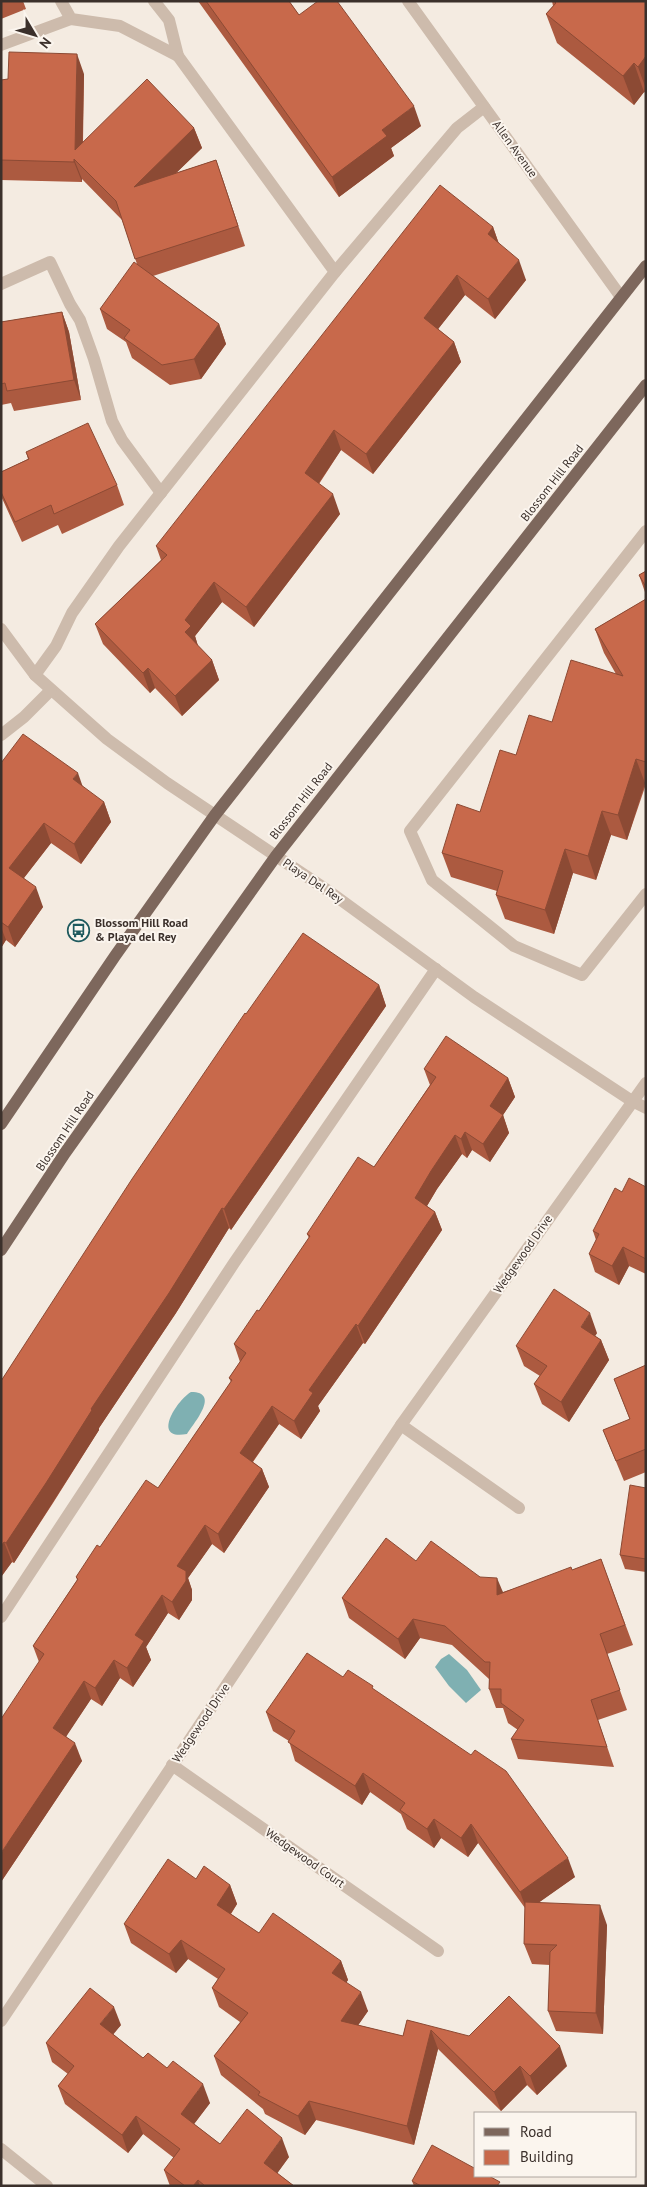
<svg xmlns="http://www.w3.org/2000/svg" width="647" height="2187" viewBox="0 0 647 2187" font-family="'PT Sans',sans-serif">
	<rect width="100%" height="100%" fill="#f4ebe1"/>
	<g fill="#7fb0b2">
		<path d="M191 1392C221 1392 194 1423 187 1434 151 1441 176 1401 191 1392Z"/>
		<polygon points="449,1654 467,1670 481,1690 466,1703 449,1686 435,1667 441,1659"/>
	</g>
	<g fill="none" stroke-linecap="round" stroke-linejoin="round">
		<g stroke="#cdbbac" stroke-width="12">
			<polyline points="61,1 71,19 120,26 178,56 169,20 154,1"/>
			<polyline points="408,1 621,297"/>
			<polyline points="1,45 71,19"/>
			<polyline points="335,272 457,128 484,107"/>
			<polyline points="1,284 50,262 70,304 80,320 94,359 112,421 122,440 161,493"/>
			<polyline points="646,531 410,831 432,880 514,946 582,975 646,894"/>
			<polyline points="1,629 35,675 107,739 167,783 330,892 474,997 632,1101 646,1108"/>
			<polyline points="35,675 56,646 72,613 119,546 335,272 178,56"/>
			<polyline points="1,735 24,717 51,690"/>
			<polyline points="401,1425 519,1508"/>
			<polyline points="1,1617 234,1263 436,969"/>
			<polyline points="172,1765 438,1951"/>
			<polyline points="1,2021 401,1425 646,1083"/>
			<polyline points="1,2149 47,2186"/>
		</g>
		<g stroke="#7d675c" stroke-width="12">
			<polyline points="1,1124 115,956 215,815 646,266"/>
			<polyline points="1,1250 65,1153 276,856 646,385"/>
		</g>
	</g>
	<g fill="#ac5a40">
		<polygon points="1,1 23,1 26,9 1,19"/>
		<polygon points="198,1 289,1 299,15 421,126 391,148 394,156 339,197"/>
		<polygon points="552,1 646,1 646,93 644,92 634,105 557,43 546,14 553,6"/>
		<polygon points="84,74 83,142 194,128 202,148 176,173 216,160 245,246 153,276 219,324 226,344 201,379 170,385 132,358 126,342 107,329 100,309 137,264 122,220 82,179 82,182 1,180 1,80"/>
		<polygon points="493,227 499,244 526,280 495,319 465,295 438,329 454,342 461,362 373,474 341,450 319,484 340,514 254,627 222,602 195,636 198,646 212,660 219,680 182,716 155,688 150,693 103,644 95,624 161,560 156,546"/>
		<polygon points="62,312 69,332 81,400 14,411 11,403 1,405 1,322"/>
		<polygon points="26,452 117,485 124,505 62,534 58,525 22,542 1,496 1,472 28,459"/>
		<polygon points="646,571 646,595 639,575"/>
		<polygon points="646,599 646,784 627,840 611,835 596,880 573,873 554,934 505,919 496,895 497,891 451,877 442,853 480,812 516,755 552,722 616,674 604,653 595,629"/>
		<polygon points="1,763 104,802 111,822 81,864 51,843 24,878 43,907 15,947 6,940 1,948"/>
		<polygon points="379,985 386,1006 231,1230 229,1228 176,1313 99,1428 99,1430 53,1503 14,1563 12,1562 1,1577 1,1381 246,1014"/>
		<polygon points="424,1069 508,1078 515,1097 503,1115 509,1133 490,1162 472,1150 467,1158 462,1154 437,1189 427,1206 435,1212 442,1230 365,1344 363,1343 318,1406 320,1411 301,1439 279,1424 253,1462 262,1469 269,1487 224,1553 212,1544 188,1578 192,1590 192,1600 179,1620 168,1613 146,1647 151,1660 133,1687 120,1678 102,1706 91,1699 66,1736 82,1761 1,1882 39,1662 33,1646 77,1580 76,1577 100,1547 158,1488 231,1382 229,1378 240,1362 234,1344 259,1311 309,1238 307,1234 374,1167 430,1085"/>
		<polygon points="646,1187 646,1274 629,1266 619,1285 595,1272 589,1254 596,1240 593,1231 622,1192"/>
		<polygon points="597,1333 595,1336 601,1340 609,1360 569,1422 542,1404 534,1384 540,1376 524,1366 516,1346"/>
		<polygon points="646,1365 646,1472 624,1481 603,1430 630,1420 614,1379"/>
		<polygon points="646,1488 646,1572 625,1569 620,1555"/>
		<polygon points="601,1559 633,1645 607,1654 627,1710 598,1720 614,1767 518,1759 511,1739 518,1730 508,1723 503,1708 496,1708 489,1689 489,1679 452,1645 420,1638 405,1659 349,1618 342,1598 416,1561 480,1577 503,1592 572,1570"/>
		<polygon points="343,1677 374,1690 575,1877 539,1902 607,1925 603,2034 556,2031 548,2011 550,1965 532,1964 524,1944 525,1908 478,1843 468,1857 441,1838 434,1848 407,1829 401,1814 370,1792 362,1805 295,1761 289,1741 273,1731 266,1712"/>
		<polygon points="196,1879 230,1885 237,1904 231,1914 259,1933 341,1961 348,1980 346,1983 368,2011 358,2025 403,2036 407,2020 567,2066 537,2095 527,2085 501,2111 438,2049 414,2145 316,2120 305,2135 265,2114 263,2109 221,2075 214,2056 240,2022 219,2007 212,1988 218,1979 188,1959 176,1973 131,1943 124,1924"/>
		<polygon points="121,2025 113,2034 143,2058 210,2103 194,2124 220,2144 289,2157 277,2173 294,2186 170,2186 164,2170 174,2158 143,2134 128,2153 65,2104 58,2086 68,2074 52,2062 46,2043"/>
		<polygon points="412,2181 421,2186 414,2186"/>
	</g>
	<g fill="#8c4a34">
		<polygon points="77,54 84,74 82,167 75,150"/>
		<polygon points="646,56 646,89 638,67"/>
		<polygon points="634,63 644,92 634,105 623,76"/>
		<polygon points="414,106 421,126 391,148 394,156 339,197 332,177 382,130"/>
		<polygon points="194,128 202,148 141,207 134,187"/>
		<polygon points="74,159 82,179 82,182 74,162"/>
		<polygon points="216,160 223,180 245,246 238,226"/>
		<polygon points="493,227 500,247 488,234"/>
		<polygon points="519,260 526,280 495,319 488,299"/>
		<polygon points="457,275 465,295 431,338 424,318"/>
		<polygon points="62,312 69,332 81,400 74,380"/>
		<polygon points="219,324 226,344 201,379 194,359"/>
		<polygon points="454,342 461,362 373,474 366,454"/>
		<polygon points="334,430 341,450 312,493 305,473"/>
		<polygon points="333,494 340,514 254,627 246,607"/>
		<polygon points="214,582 222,602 195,636 198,646 185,632 185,620"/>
		<polygon points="212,660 219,680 182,716 175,696"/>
		<polygon points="148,668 155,688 150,693 143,673"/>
		<polygon points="636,759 645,783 627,840 618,815"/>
		<polygon points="78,773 85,793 73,779"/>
		<polygon points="104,802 111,822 81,864 74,844"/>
		<polygon points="602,811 611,835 596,880 588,856"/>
		<polygon points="44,823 51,843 16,888 9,868"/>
		<polygon points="565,849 573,873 554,934 545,910"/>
		<polygon points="36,887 43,907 15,947 8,927"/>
		<polygon points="1,927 6,940 1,948"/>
		<polygon points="379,985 386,1006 231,1230 224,1209"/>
		<polygon points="508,1078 515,1097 503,1115 509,1133 490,1162 483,1144 490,1106"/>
		<polygon points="465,1132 472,1150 467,1158 461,1139"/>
		<polygon points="455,1135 462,1154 437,1189 421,1216 415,1198 431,1171"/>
		<polygon points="222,1208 229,1228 176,1313 99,1428 99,1430 14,1563 6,1543 91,1409"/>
		<polygon points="435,1212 442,1230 365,1344 358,1326"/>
		<polygon points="623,1247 629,1266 619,1285 612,1266"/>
		<polygon points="590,1313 597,1333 588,1347 581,1327"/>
		<polygon points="356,1324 363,1343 318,1406 320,1411 301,1439 294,1421 309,1390"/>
		<polygon points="601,1340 609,1360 569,1422 561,1402"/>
		<polygon points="272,1406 279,1424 246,1471 240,1453"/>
		<polygon points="262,1469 269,1487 224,1553 218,1534"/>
		<polygon points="205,1525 212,1544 188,1578 192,1590 192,1600 179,1620 172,1602 177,1566"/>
		<polygon points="4,1542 12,1562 1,1577 1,1546"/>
		<polygon points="497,1578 505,1597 497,1595"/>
		<polygon points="162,1595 168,1613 146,1647 151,1660 133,1687 127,1668 135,1635"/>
		<polygon points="413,1619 420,1638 405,1659 398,1639"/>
		<polygon points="114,1660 120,1678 102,1706 95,1688"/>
		<polygon points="84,1681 91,1699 60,1746 53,1728"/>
		<polygon points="75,1743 82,1761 1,1882 1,1853"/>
		<polygon points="363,1773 370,1792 362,1805 355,1786"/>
		<polygon points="434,1819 441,1838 434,1848 427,1829"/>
		<polygon points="471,1824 478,1843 468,1857 461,1838"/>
		<polygon points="568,1858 575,1877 527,1911 520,1892"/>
		<polygon points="230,1885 237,1904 224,1924 217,1905"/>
		<polygon points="600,1905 607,1925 603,2034 596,2013"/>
		<polygon points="181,1940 188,1959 176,1973 169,1954"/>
		<polygon points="341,1961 348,1980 339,1992 332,1973"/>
		<polygon points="361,1992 368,2011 348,2040 341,2021"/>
		<polygon points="114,2007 121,2025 107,2042 100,2024"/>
		<polygon points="431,2030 438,2049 414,2145 407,2126"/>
		<polygon points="560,2046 567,2066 537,2095 530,2076"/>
		<polygon points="520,2066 527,2085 501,2111 494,2092"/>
		<polygon points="203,2084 210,2103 188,2132 181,2114"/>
		<polygon points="309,2101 316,2120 305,2135 298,2116"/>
		<polygon points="136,2116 143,2134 128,2153 122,2135"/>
		<polygon points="282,2138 289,2157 271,2182 264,2163"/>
		<polygon points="198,2180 200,2186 193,2186"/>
	</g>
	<g fill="#c8694b" stroke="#8c4a34">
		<polygon points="206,1 289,1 299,15 318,1 337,1 414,106 382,130 387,136 332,177"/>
		<polygon points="554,1 646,1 646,56 638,67 634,63 623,76 546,14 556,3"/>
		<polygon points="9,52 77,54 75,150 147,79 194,128 134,187 216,160 238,226 135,259 116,201 74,159 74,162 1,160 1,80 8,79"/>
		<polygon points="440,185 493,227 488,234 519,260 488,299 457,275 424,318 454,342 366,454 334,430 305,473 333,494 246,607 214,582 185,620 191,626 185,632 212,660 175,696 148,668 143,673 95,624 167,555 156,546"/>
		<polygon points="134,262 219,324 194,359 162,365 124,338 130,330 100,309"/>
		<polygon points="62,312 74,380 7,391 5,383 1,384 1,322"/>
		<polygon points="88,423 117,485 54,514 51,505 15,522 1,492 1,472 29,459 26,452"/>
		<polygon points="646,571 646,587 639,575"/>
		<polygon points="646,599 646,762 636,759 618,815 602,811 588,856 565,849 545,910 496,895 503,871 442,853 457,804 480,812 500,750 516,755 529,715 552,722 571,660 623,676 595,629"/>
		<polygon points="23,734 78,773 73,779 104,802 74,844 44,823 9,868 36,887 8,927 1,922 1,763"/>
		<polygon points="303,933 379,985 224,1209 222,1208 169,1293 91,1409 92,1410 46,1483 6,1543 4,1542 1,1546 1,1381 132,1179 245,1013 246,1014"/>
		<polygon points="446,1036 508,1078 490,1106 503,1115 483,1144 465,1132 461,1139 455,1135 431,1171 415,1198 435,1212 358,1326 356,1324 309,1390 313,1393 294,1421 272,1406 240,1453 262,1469 218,1534 205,1525 177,1566 186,1571 186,1581 172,1602 162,1595 135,1635 144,1641 127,1668 114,1660 95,1688 84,1681 53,1728 75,1743 1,1853 1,1719 44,1654 33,1646 78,1579 76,1577 97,1545 100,1547 146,1480 158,1488 232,1380 229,1378 246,1353 234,1344 257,1310 259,1311 310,1236 307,1234 358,1157 374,1167 436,1077 424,1069"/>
		<polygon points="629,1178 646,1187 646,1259 623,1247 612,1266 589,1254 599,1234 593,1231 615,1188 622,1192"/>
		<polygon points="554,1289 590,1313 581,1327 601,1340 561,1402 534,1384 547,1366 516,1346"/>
		<polygon points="646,1365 646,1449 616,1461 603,1430 630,1419 614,1379"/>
		<polygon points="630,1485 646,1488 646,1559 620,1555"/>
		<polygon points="386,1538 416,1561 431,1541 480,1577 497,1578 497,1595 571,1567 572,1570 601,1559 625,1625 600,1634 620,1690 591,1700 607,1747 511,1739 524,1720 501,1703 501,1689 489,1689 490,1662 485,1662 445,1626 413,1619 398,1639 342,1598"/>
		<polygon points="307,1653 343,1677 348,1670 373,1686 372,1688 471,1755 475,1750 506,1771 568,1858 520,1892 471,1824 461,1838 434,1819 427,1829 400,1810 405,1803 363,1773 355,1786 288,1742 295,1731 266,1712"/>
		<polygon points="168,1859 196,1879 204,1866 230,1885 217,1905 259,1933 273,1913 341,1961 332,1973 361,1992 341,2021 403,2036 407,2020 469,2036 509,1996 560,2046 530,2076 520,2066 494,2092 431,2030 407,2126 309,2101 298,2116 258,2095 260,2092 214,2056 248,2013 212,1988 225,1969 181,1940 169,1954 124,1924"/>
		<polygon points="525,1902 600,1905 596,2013 548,2011 550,1952 557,1945 524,1944"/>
		<polygon points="90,1988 114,2007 100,2024 143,2058 148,2053 167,2068 173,2061 203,2084 181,2114 220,2144 247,2109 282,2138 264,2163 294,2186 205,2186 198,2180 193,2186 185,2186 164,2170 180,2149 136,2116 122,2135 58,2086 74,2066 46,2043"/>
		<polygon points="432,2145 476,2169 476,2176 489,2176 500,2182 497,2186 421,2186 412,2181"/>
	</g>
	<defs>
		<symbol id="bus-ring" viewBox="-11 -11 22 22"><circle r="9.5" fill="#fbf5ee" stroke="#1f5a5e" stroke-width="1.5"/><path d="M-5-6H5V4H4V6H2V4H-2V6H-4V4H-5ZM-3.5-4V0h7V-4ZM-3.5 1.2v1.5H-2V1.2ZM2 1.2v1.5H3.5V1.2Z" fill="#1f5a5e"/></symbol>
	</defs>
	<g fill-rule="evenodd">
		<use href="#bus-ring" x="66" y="918" width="25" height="25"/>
	</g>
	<g text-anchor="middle" stroke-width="4" stroke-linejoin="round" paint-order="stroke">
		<g font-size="12" fill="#3b302b" stroke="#fbf5ee">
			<text transform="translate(515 149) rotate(54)" y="4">Allen Avenue</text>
			<text transform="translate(552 483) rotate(-52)" y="4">Blossom Hill Road</text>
			<text transform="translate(301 801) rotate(-52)" y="4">Blossom Hill Road</text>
			<text transform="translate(313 881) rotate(34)" y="4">Playa Del Rey</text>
			<text transform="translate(65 1131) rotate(-56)" y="4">Blossom Hill Road</text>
			<text transform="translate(523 1254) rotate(-55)" y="4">Wedgewood Drive</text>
			<text transform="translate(201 1723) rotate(-56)" y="4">Wedgewood Drive</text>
			<text transform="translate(305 1858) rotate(35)" y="4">Wedgewood Court</text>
		</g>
		<g font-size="12" font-weight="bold" fill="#3b302b" stroke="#fbf5ee" text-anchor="start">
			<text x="95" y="927">Blossom Hill Road<tspan x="95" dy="14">&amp; Playa del Rey</tspan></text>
		</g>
	</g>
	<rect width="647" height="2187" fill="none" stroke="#3b302b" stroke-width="5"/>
	<rect x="474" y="2112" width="162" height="65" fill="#fbf5ee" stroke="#aea6a0"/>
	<rect x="484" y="2128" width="25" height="8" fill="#7d675c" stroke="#aea6a0"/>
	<text x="520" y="2137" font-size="15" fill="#3b302b">Road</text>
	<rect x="484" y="2150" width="25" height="15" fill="#c8694b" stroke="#aea6a0"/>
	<text x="520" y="2162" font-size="15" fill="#3b302b">Building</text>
	<g transform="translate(35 35) rotate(128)" stroke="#fbf5ee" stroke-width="4" paint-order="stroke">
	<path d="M0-4L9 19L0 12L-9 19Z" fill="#3b302b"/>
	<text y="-8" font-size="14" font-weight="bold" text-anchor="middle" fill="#3b302b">N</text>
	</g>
</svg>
